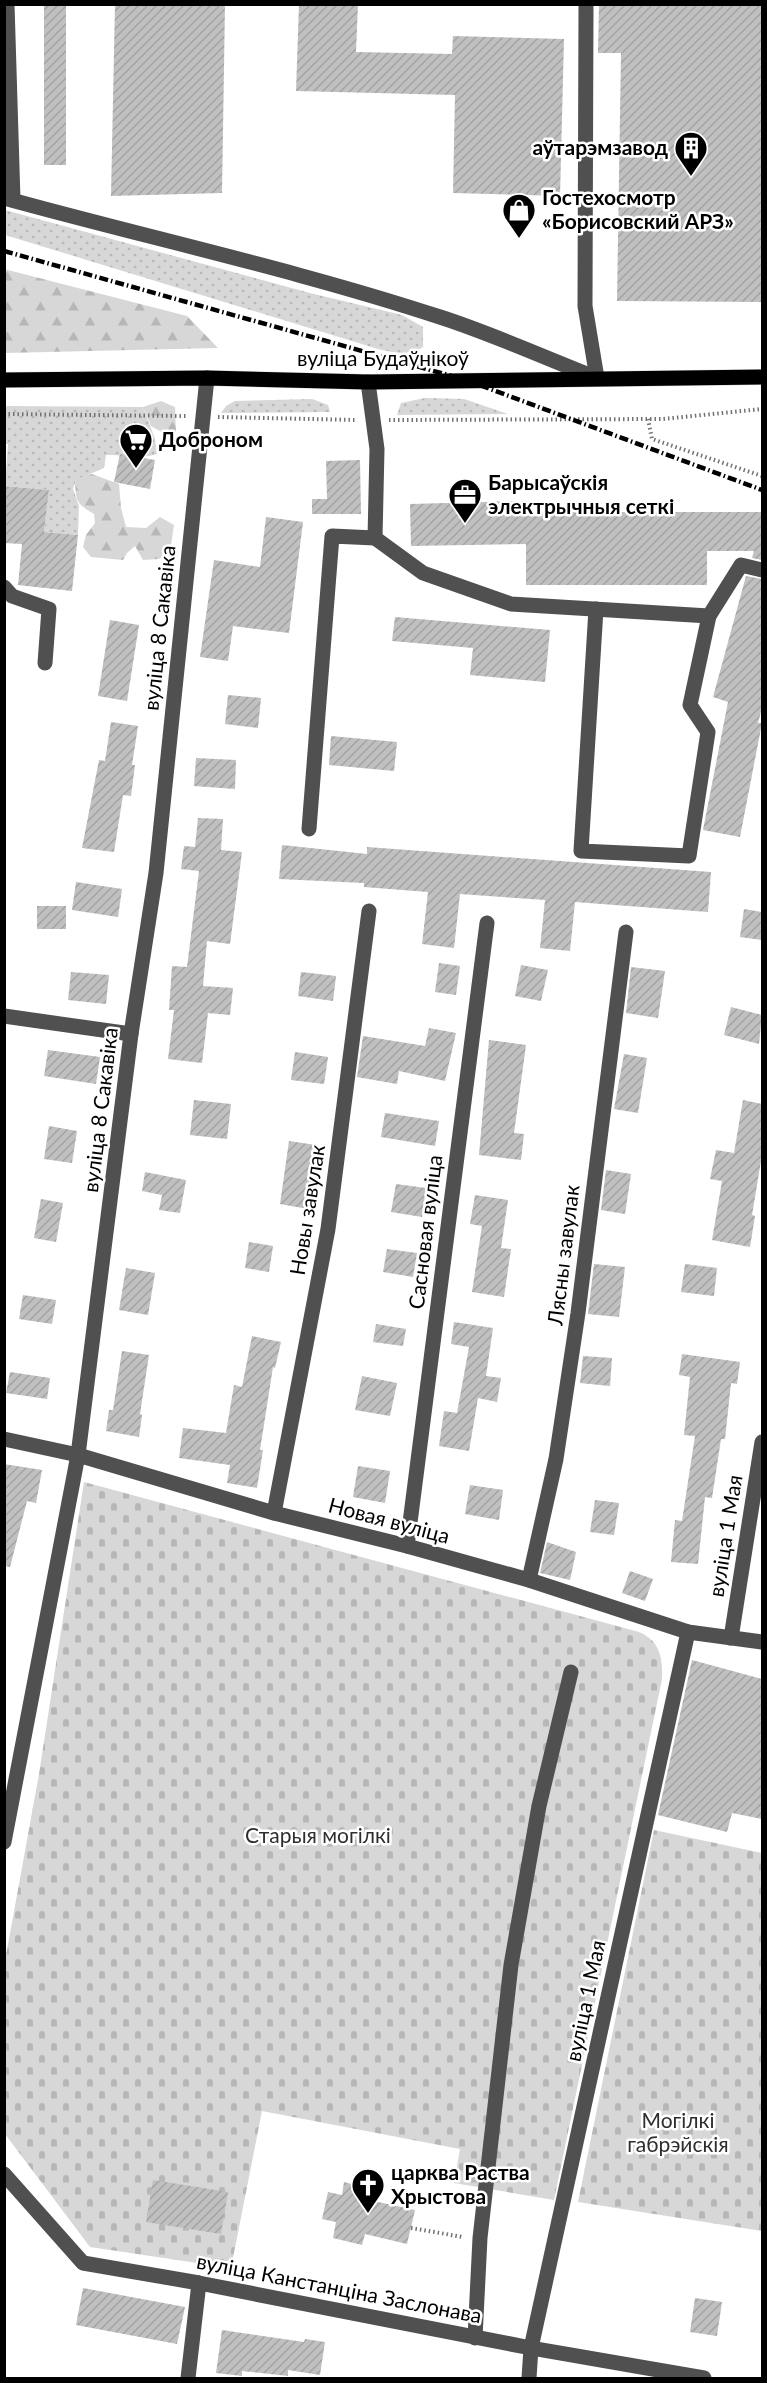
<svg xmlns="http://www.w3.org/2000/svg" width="767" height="2383" viewBox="0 0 767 2383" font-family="Lato,sans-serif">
	<defs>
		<pattern id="grass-dots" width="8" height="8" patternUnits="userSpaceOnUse" patternTransform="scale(1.5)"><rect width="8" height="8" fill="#d7d7d7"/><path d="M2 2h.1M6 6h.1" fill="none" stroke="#b7b7b7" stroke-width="1.8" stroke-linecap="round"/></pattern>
		<pattern id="forest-firs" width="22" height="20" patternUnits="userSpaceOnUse" patternTransform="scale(1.5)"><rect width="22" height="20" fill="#d7d7d7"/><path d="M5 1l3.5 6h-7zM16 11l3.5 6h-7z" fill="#b7b7b7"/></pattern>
		<pattern id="cemetery-stones" width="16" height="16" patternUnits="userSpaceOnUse" patternTransform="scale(1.5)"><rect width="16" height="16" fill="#d7d7d7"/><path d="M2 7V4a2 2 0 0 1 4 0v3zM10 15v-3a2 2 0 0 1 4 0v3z" fill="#b7b7b7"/></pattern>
		<pattern id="building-hatch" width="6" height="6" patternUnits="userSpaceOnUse" patternTransform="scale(1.5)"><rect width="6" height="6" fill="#c0c0c0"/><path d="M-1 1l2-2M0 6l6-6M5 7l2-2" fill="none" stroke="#a3a3a3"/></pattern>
	</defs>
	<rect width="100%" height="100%" fill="#fff"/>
	<g fill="url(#grass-dots)">
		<path d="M5 210 310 293 402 315 423 327V347C408 356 395 353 378 349L5 235Z"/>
		<polygon points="425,398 464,399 508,414 397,415 401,403"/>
		<polygon points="312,399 328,405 330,412 221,413 226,406 235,401"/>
		<path d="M5 406 143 407 155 439 157 454C140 460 123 454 106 455L104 468 76 480 73 489 79 506 78 535 44 532 49 490 5 486 8 444H5Z"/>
	</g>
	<g fill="url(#forest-firs)">
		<polygon points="4,269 187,316 218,348 5,353"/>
		<polygon points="161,401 175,407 176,432 165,434 151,426 143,407"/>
		<path d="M92 474 119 484 121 508 126 527 146 528 160 517 174 525 170 552 159 559 143 560 135 546 127 553 123 560 91 557 83 547 86 535 95 523 94 514C75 503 76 500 75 479Z"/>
	</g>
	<g fill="url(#cemetery-stones)">
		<path d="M84 1482 639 1632C660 1641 663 1658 662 1679L554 2200 454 2183 460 2149 262 2111 231 2268 90 2247 5 2134V1961L39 1774Z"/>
		<polygon points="654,1830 762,1853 762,2231 578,2202"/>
	</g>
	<g fill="url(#building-hatch)">
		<rect x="44" y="4" width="22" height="161"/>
		<polygon points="115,4 225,4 222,193 111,196"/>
		<polygon points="299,4 358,4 356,52 452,54 453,36 564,39 560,196 453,193 455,95 296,91"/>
		<polygon points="599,4 762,4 762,302 617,301 621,53 598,53"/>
		<polygon points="120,454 155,460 150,489 114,482"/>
		<polygon points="360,460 361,514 312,514 312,499 327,499 326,461"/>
		<polygon points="4,486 49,490 44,532 78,535 72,591 18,585 22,544 4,543"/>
		<polygon points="519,501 519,512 762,512 762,560 752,558 754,551 707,551 707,585 526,585 526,544 411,546 410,504"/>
		<polygon points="266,517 303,522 289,633 233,626 228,661 200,657 214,560 260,567"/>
		<polygon points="746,576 762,579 762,708 758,723 762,723 740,837 703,830 728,702 713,697"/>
		<polygon points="395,617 550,630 545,682 470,675 473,648 392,641"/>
		<polygon points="110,620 139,625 127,701 98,696"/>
		<polygon points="228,695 261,698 258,728 225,724"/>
		<polygon points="111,722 138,726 132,765 135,765 131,796 123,795 114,852 82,848 99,760 105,761"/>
		<polygon points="331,736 397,742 394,771 329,765"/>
		<polygon points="196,758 236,760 235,789 194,786"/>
		<polygon points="198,818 223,819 221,850 242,852 230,944 207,941 203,986 233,988 230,1015 208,1013 202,1063 168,1059 174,1010 169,1010 172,966 187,967 199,871 181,869 184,846 195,847"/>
		<polygon points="282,845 367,854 367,847 711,872 708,912 575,902 570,951 540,948 545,900 460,894 454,948 422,944 428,892 364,887 364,883 279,879"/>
		<polygon points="76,882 122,889 118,917 72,910"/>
		<rect x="37" y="906" width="29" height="23"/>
		<polygon points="744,909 762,912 762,940 740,937"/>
		<polygon points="439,963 460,966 456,995 435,992"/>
		<polygon points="521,965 548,970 541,1001 515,996"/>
		<polygon points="631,967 665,971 658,1018 626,1013"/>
		<polygon points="71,972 109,975 106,1004 68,1000"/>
		<polygon points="301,972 336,976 333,1001 298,996"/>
		<polygon points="731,1007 762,1015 759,1044 724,1035"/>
		<polygon points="429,1028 456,1033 445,1081 399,1071 397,1084 357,1077 363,1036 425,1046"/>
		<polygon points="489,1040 526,1045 514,1133 524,1134 521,1160 479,1155"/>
		<polygon points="48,1050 100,1057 96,1084 44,1076"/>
		<polygon points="295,1052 328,1057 324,1084 291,1080"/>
		<polygon points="624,1054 647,1058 638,1113 614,1109"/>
		<polygon points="194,1100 231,1104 227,1139 190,1135"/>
		<polygon points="743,1100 762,1104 762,1155 752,1215 755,1216 750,1247 712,1240 722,1181 710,1179 716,1150 734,1153"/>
		<polygon points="385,1113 439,1121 435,1146 381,1137"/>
		<polygon points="49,1126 77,1131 72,1163 44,1159"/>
		<polygon points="289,1141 316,1145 316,1150 322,1151 318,1176 313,1176 308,1209 280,1204"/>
		<polygon points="606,1170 631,1174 625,1214 601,1210"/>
		<polygon points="145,1172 186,1180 180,1213 159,1210 162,1195 142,1191"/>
		<polygon points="396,1184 426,1188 422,1217 391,1212"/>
		<polygon points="475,1195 508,1200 501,1248 511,1249 504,1297 472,1292 482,1226 470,1224"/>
		<polygon points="41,1199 63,1203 56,1242 34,1238"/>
		<polygon points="249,1242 273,1246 269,1272 245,1268"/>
		<polygon points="387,1249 417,1253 413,1277 383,1272"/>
		<polygon points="594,1264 625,1267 619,1317 588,1314"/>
		<polygon points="685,1264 717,1268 714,1296 681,1292"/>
		<polygon points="126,1268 155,1273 148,1315 119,1310"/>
		<polygon points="23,1295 56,1300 52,1324 19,1319"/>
		<polygon points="454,1322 493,1328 486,1376 501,1378 497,1402 478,1398 469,1451 439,1446 444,1411 457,1413 469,1347 451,1344"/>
		<polygon points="376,1324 406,1329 403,1346 373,1342"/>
		<polygon points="252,1336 281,1342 275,1368 273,1367 260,1450 263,1450 257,1488 227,1483 230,1465 179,1458 183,1428 226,1433 234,1385 242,1387"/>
		<polygon points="122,1351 149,1355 140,1414 142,1415 139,1437 106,1431 109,1410 113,1410"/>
		<polygon points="682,1354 740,1362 737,1384 731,1383 725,1439 721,1439 712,1498 705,1497 698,1564 671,1562 675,1520 682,1521 695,1436 684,1435 690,1377 679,1375"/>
		<polygon points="583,1356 612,1358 610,1386 580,1383"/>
		<polygon points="10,1372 50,1378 47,1399 6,1393"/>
		<polygon points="362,1376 397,1383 390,1416 355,1410"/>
		<polygon points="4,1464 42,1470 36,1503 27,1501 10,1567 4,1566"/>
		<polygon points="358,1466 390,1471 385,1503 353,1497"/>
		<polygon points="470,1485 503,1490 499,1520 465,1514"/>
		<polygon points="595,1500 619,1503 614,1535 590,1532"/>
		<polygon points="547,1542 576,1552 570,1580 540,1573"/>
		<polygon points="630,1571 653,1579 645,1601 622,1593"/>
		<polygon points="692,1660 762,1679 762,1819 732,1813 727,1832 658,1815"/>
		<polygon points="153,2180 228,2192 221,2234 146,2222"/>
		<polygon points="344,2182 371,2189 369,2200 415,2210 407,2244 365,2234 362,2245 333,2238 336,2222 322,2219 328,2192 342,2195"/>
		<polygon points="83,2288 185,2307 177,2344 76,2325"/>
		<polygon points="695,2298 722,2302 717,2336 690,2332"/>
		<polygon points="222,2330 304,2342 305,2339 325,2342 320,2375 288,2370 288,2376 242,2371 242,2376 216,2373"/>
	</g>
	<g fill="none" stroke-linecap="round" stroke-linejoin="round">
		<defs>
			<polyline id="major" points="4,380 207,378 368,382 762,377"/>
		</defs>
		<use href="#major" stroke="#dbdbdb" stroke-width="16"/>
		<g stroke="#727272" stroke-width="4" stroke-dasharray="1.5 3" stroke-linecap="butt">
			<polyline points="4,414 186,416"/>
			<polyline points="218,417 357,420"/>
			<polyline points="648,419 652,439 762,476"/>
			<polyline points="389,420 663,419 762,409"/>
			<polyline points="411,2228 463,2237"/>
		</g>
		<g stroke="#505050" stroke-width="15">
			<polyline points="7,4 13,200"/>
			<polyline points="586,4 585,306 597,378"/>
			<path d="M4 198C149 238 297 270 440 317 493 334 545 358 597 378"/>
			<polyline points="368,382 377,449 375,538 423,573 511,604 709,616 741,565 762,570"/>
			<polyline points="4,587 12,596 49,609 45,663"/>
			<polyline points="596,609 581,851 689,856 708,732 690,705 709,616"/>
			<polyline points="309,829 332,536 375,538"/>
			<polyline points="4,1016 131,1034"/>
			<polyline points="4,1439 78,1455 274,1513 407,1546 529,1580 688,1632 762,1642"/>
			<polyline points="274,1513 328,1229 369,911"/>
			<polyline points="407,1546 487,923"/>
			<polyline points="529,1580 556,1459 578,1313 626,932"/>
			<polyline points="731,1638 762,1442"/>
			<polyline points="4,1842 78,1455 131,1034 156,873 207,378"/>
			<polyline points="4,2174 83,2263 199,2283 531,2348 704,2378"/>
			<polyline points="475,2338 480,2238 511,1965 539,1806 571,1672"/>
			<polyline points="188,2378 199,2283"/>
			<polyline points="529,2378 531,2348 688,1632"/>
		</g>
		<use href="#major" stroke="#000" stroke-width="15"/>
		<polyline stroke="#000" stroke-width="4.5" stroke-dasharray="9 3 1.5 3" stroke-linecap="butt" points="4,251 466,380 762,490"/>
	</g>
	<defs>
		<symbol id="building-pin" viewBox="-11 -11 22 30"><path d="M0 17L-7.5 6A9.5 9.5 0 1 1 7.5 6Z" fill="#000" stroke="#fff"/><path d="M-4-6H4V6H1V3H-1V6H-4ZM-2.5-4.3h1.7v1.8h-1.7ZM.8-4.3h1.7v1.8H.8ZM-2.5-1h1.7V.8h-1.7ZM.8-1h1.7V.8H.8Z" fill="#fff"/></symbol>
		<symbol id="shop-pin" viewBox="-11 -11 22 30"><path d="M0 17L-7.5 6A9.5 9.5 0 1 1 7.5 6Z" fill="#000" stroke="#fff"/><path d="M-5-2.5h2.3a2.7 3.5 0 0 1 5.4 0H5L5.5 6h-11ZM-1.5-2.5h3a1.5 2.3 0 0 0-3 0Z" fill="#fff"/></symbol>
		<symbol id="supermarket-pin" viewBox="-11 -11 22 30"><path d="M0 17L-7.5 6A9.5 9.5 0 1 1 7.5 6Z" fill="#000" stroke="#fff"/><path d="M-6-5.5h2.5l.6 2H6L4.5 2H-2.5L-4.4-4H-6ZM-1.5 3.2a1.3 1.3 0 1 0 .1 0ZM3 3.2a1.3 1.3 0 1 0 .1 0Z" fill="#fff"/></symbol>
		<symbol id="office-pin" viewBox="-11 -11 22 30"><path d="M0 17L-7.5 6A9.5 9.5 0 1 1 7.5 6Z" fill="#000" stroke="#fff"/><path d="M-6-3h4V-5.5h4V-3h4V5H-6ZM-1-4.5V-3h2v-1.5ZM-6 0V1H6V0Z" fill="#fff"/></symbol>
		<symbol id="church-pin" viewBox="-11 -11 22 30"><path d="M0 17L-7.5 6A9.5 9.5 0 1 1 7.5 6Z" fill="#000" stroke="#fff"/><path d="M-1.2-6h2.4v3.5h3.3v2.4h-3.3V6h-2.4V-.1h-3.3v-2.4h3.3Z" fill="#fff"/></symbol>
	</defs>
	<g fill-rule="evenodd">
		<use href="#building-pin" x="672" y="129" width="38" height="52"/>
		<use href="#shop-pin" x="500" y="191" width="38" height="52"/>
		<use href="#supermarket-pin" x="117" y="421" width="38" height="52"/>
		<use href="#office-pin" x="446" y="476" width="38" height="52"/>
		<use href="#church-pin" x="349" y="2166" width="38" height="52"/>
	</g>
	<g text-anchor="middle" stroke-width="5" stroke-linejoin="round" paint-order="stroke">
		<g font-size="21" font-weight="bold" fill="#000" stroke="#fff" text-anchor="start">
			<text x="668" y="155" text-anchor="end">аўтарэмзавод</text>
			<text x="542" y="205">Гостехосмотр<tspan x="542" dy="24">«Борисовский АРЗ»</tspan></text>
			<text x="159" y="447">Доброном</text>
			<text x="488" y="490">Барысаўскія<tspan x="488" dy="24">электрычныя сеткі</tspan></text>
			<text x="391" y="2180">царква Раства<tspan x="391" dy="24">Хрыстова</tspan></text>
		</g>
		<g font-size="21" fill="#000" stroke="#fff">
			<text x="383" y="366">вуліца Будаўнікоў</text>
			<text transform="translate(160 628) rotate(-84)" y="7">вуліца 8 Сакавіка</text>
			<text transform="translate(101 1110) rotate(-83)" y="7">вуліца 8 Сакавіка</text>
			<text transform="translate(308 1210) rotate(-81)" y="7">Новы завулак</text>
			<text transform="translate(426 1232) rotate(-83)" y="7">Сасновая вуліца</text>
			<text transform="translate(564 1255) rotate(-83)" y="7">Лясны завулак</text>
			<text transform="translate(389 1521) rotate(15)" y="7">Новая вуліца</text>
			<text transform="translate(726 1536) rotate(-81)" y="7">вуліца 1 Мая</text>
			<text transform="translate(586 2001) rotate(-78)" y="7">вуліца 1 Мая</text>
			<text transform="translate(339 2289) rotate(11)" y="7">вуліца Канстанціна Заслонава</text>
		</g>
		<g font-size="21" fill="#2e2e2e" stroke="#fff">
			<text x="318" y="1843">Старыя могілкі</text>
			<text x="678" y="2128">Могілкі<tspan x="678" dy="24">габрэйскія</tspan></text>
		</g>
	</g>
	<rect width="767" height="2383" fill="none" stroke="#000000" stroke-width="12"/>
</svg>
